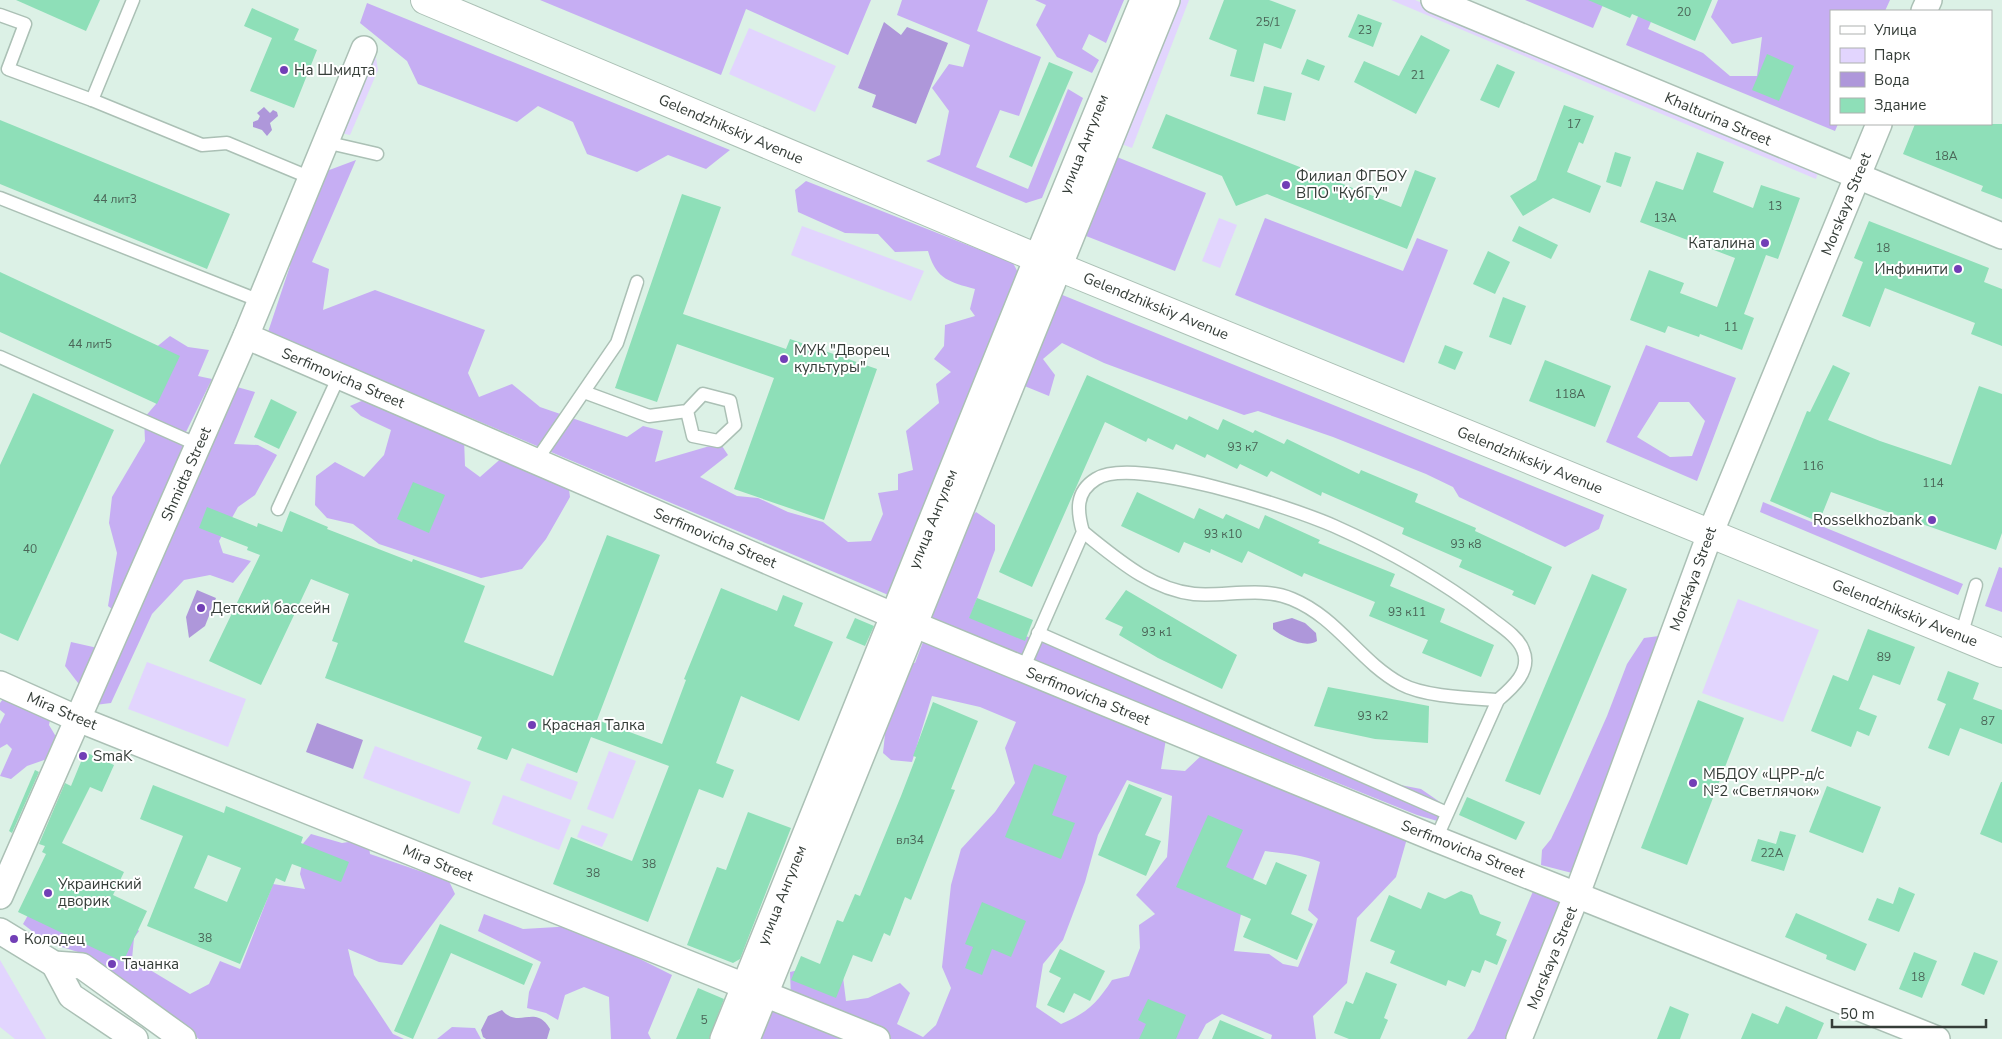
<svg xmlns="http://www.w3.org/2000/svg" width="2002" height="1039" viewBox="0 0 2002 1039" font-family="'Nunito Sans',sans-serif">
	<rect width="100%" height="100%" fill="#dcf1e6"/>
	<g fill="#e2d5fe">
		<polygon points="1173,0 1189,0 1132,148 1116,142"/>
		<polygon points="1391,0 1415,0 1819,169 1816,179"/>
		<polygon points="749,28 836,66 815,112 729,74"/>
		<polygon points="375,52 378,70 350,135 341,133"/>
		<polygon points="1219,218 1237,225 1220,268 1202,261"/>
		<polygon points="802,226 924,271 911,301 791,255"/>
		<polygon points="1738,599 1819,630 1783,722 1702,693"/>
		<polygon points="147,662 246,699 228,747 128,709"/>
		<polygon points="375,746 471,782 459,814 363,778"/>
		<polygon points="609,751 636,761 613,819 587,809"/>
		<polygon points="527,763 578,782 571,800 520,780"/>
		<polygon points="503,795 571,820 559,850 492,824"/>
		<polygon points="582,825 608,834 602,847 577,837"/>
		<polygon points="0,960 46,1039 15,1039 0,1027"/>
	</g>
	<g fill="#c6aef3" fill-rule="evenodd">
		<polygon points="540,0 871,0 848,55 746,9 721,75"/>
		<polygon points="902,0 988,0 977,31 1041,57 1019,116 1000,110 976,167 1028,189 1068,89 1083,98 1042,198 1026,203 926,161 940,155 949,111 932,88 949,64 963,67 970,45 897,15"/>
		<polygon points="1035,0 1124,0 1106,43 1089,34 1082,49 1099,60 1092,73 1057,57 1036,25 1046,5"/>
		<polygon points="1525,0 1605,0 1593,28"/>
		<polygon points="1645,0 1660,0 1648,29 1703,53 1730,76 1757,76 1762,37 1732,44 1711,17 1718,0 1890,0 1885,11 1831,11 1831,124 1838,124 1835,131 1626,45"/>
		<polygon points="367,3 730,150 706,169 668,155 637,172 587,154 573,122 538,106 517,122 418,84 407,61 360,23"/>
		<polygon points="1112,155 1206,193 1175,271 1081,234"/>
		<path d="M356 160 312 262 329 269 323 310 375 290 485 330 468 373 479 397 512 384 540 407 627 437 643 426 663 431 655 462 720 443 728 455 700 477 737 496 758 498 788 512 823 522 848 542 871 541 883 514 878 493 898 490V474L913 470 906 431 939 403 936 384 951 372 934 359 944 346 945 325 975 316 970 309 975 289C949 282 936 279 928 251L895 252 878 234 845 233 798 212 795 190 806 181 1013 263 1022 280 893 597 268 332 290 266 292 240 324 172Z"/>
		<polygon points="1265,218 1403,271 1417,238 1448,250 1404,363 1235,295"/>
		<polygon points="1060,294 1604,515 1599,529 1565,547 1459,497 1453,487 1426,474 1333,437 1258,411 1244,415 1104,363 1062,343 1043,359 1055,375 1049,396 1022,385"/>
		<polygon points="170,336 188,347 209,350 198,376 212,379 186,432 209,433 237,387 255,392 234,444 258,445 277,455 255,495 238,507 219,541 223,553 251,561 233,583 210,575 184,580 152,614 111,703 95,705 65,666 71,642 102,649 116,612 108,606 117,553 109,523 112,497 145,441 144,418 156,404 153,389 154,349"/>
		<path d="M1646 345 1736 378 1697 481 1606 442ZM1659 402H1689L1705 421 1692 456 1670 457 1637 437Z"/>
		<polygon points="366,399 464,439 465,466 480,477 505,455 568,481 570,497 546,539 522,569 481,578 379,544 353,524 327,518 315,505 316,476 335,462 364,477 384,455 391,430 361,416 350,406"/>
		<polygon points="1763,502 1963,584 1958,595 1760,512"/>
		<polygon points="976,512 995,525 995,550 970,617 1052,645 1390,783 1421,789 1450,809 1444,823 1417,815 926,617 960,529"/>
		<polygon points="1999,567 2002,568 2002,612 1985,606"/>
		<polygon points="1659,636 1572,873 1541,865 1542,850 1551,839 1571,797 1607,716 1627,664 1644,638"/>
		<path d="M923 642 1166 739 1161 769 1185 771 1203 754 1408 835 1396 877 1357 918 1347 983 1313 1016 1316 1039H1271L1272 1035 1222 1014 1206 1024 1198 1039H752L771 1008 791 999 790 972 820 965 843 977 846 1001 868 998 900 983 910 993 897 1024 923 1037 936 1025 951 988 942 967 951 885 961 849 995 812 1015 783 1005 748 1016 722 980 707 932 696 912 762 891 760 883 753 887 715 904 663H915ZM1127 780 1172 796 1167 857 1136 895 1155 914 1139 925 1140 948 1129 976 1112 980C1097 1003 1087 1013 1061 1024L1036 1007 1043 964 1063 940 1085 882 1098 835ZM1265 851C1285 854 1301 854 1320 862L1308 910 1318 919 1298 967 1283 964 1269 954 1234 951 1243 903Z"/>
		<polygon points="6,695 52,710 49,725 55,735 67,741 47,759 27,766 11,779 0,776 12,749 7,744 0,748 0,724 5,714 0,710 0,703"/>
		<polygon points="311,834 342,843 368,839 370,854 449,881 455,894 402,965 379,962 348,949 354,975 393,1034 404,1039 199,1039 160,1010 110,985 78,952 46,942 23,924 32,908 132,924 139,931 134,938 132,959 190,994 209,984 220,961 240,969 273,884 305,889 300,874 304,853 301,846"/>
		<polygon points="1534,889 1566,898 1511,1039 1467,1039 1474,1030"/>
		<polygon points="484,914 523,929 574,926 672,975 648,1033 651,1039 611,1039 609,997 584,987 565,995 558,1020 546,1013 527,1008 529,992 541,962 478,931"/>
		<polygon points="452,1027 475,1028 481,1039 437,1039"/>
	</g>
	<g fill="#ae97da">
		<polygon points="884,22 901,35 907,27 948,43 916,124 872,107 876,95 858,88"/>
		<polygon points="264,107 270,113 273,110 277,112 278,116 270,123 272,130 267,136 262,130 253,127 253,122 258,120 260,116 257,113"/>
		<polygon points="197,590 216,598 205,626 189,638 186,617"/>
		<path d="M1292 618 1305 623 1316 633 1317 641C1305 649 1283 637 1273 629V623Z"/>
		<polygon points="317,723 363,740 353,769 306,752"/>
		<path d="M502 1010C519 1030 535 1003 550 1029L547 1039H486L483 1037 481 1030 488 1016Z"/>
	</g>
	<g fill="#8edfb8" fill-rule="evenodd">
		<polygon points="16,0 100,0 86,31"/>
		<polygon points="1224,0 1269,0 1296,10 1281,49 1264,43 1254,82 1230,76 1237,50 1209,39"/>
		<polygon points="1588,0 1712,0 1695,41 1632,14 1630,18"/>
		<polygon points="252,8 299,29 294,40 317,50 294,108 250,91 272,38 244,26"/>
		<polygon points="1358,14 1382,23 1373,47 1348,37"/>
		<polygon points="1421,35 1450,50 1416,114 1354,82 1364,61 1399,76"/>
		<polygon points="1767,54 1794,66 1779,101 1752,90"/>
		<polygon points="1307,59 1325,66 1319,81 1301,74"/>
		<polygon points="1049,62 1073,72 1032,167 1009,157"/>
		<polygon points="1497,64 1515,72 1499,108 1480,100"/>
		<polygon points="1264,86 1292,93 1285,121 1257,114"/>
		<polygon points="1564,105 1594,116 1583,144 1579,142 1567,172 1601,186 1590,213 1553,198 1523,216 1510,196 1536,180"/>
		<polygon points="1166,114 1401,207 1415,170 1436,178 1407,249 1267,194 1236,206 1222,176 1152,148"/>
		<polygon points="0,120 230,214 207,269 0,184"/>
		<polygon points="1915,124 2002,124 2002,199 1981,191 1983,186 1903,154"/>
		<polygon points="1615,152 1631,157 1621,187 1606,182"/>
		<polygon points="1697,152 1724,162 1713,192 1753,208 1761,185 1800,198 1778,259 1766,255 1744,314 1754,318 1742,350 1700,334 1699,337 1668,326 1665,333 1630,320 1649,270 1684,283 1680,293 1717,307 1735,258 1640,222 1656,181 1683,190"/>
		<polygon points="682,194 721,207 683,314 786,349 790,339 877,369 824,520 734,489 774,378 677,344 657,402 615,388"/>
		<polygon points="1869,221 1989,268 1984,282 2002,289 2002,346 1971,334 1975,323 1885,288 1870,327 1842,316 1863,262 1854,258"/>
		<polygon points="1519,226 1558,245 1551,259 1512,241"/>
		<polygon points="1488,251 1510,262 1495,294 1473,284"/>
		<polygon points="0,272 180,356 157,404 0,332"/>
		<polygon points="1503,297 1526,306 1511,345 1489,337"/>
		<polygon points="1445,345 1463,352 1455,370 1438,363"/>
		<polygon points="1545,360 1611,386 1595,427 1529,401"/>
		<polygon points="1833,365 1850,373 1828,420 1880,441 1951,465 1979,386 2002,394 2002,533 1996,550 1831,492 1819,522 1770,501 1807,411 1810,412"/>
		<polygon points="1087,375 1187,420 1189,416 1218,430 1223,419 1253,433 1255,430 1284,444 1287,439 1359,474 1361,470 1418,494 1415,502 1476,528 1475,531 1552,567 1535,605 1512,595 1514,591 1459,567 1462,560 1402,534 1404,528 1322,492 1321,496 1271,471 1267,477 1240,464 1237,469 1207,454 1205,458 1176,444 1173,450 1148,438 1146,442 1105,422 1032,587 999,572"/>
		<polygon points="33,393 114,430 18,641 0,633 0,465"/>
		<polygon points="271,399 297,412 279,449 254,437"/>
		<polygon points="413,482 445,495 429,533 397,519"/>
		<polygon points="1137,492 1194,519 1199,508 1223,519 1226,514 1259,529 1265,515 1320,540 1318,543 1395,574 1390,586 1445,609 1440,622 1494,645 1481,677 1422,653 1428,640 1369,616 1375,602 1304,573 1302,577 1248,551 1242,563 1211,549 1210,553 1184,542 1179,553 1121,526"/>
		<polygon points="207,507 257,527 258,523 282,532 290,511 328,527 327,529 412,562 413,559 485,586 464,642 553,676 607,535 660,555 597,720 662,744 686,680 684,679 721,588 777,611 783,595 803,603 794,626 833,642 799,721 741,696 716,763 734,770 723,798 699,789 648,922 553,884 571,837 632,861 669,766 591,737 577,773 512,748 507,760 477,749 482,737 325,678 338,643 332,641 349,594 311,579 261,685 209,661 260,555 247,550 248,547 199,528"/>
		<polygon points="1592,574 1627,589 1540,795 1505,781"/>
		<polygon points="1126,590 1237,655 1222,689 1158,658 1119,635 1123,627 1105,619"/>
		<polygon points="977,598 1033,620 1025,641 969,618"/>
		<polygon points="855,618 874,626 865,646 846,638"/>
		<polygon points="1868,629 1915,647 1900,685 1873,675 1859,709 1877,716 1869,736 1857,731 1851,747 1811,731 1833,675 1848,681"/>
		<polygon points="1948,671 1979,683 1973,699 2002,710 2002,744 1960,728 1949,756 1928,748 1946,704 1937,700"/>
		<polygon points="1328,687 1429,706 1428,743 1375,739 1314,726"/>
		<polygon points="1698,700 1744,718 1687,865 1641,848"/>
		<polygon points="933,702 978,721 951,789 955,790 911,900 905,897 890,936 884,933 872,962 853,955 836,998 791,980 801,956 820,964 837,920 843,922 855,894 860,896 901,796 916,757 913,756"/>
		<polygon points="85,752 114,765 102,792 90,787 62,843 124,872 113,895 147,911 123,962 18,912 46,854 42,852 45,846 39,844 65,783 71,786"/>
		<polygon points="1034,764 1067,776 1052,815 1075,823 1061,859 1005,837"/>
		<polygon points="35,770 39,772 12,833 9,831"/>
		<polygon points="2001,782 2002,782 2002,843 1980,834"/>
		<polygon points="1129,784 1162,798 1145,835 1161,841 1146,876 1098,855"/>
		<path d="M153 785 224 813 226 806 303 837 301 843 349 862 341 882 292 864 285 882 276 878 240 964 147 926 183 836 140 819ZM208 855 241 868 227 902 194 888Z"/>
		<polygon points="1827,786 1881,807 1863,853 1809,832"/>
		<polygon points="1467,797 1525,822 1516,840 1459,815"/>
		<polygon points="748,812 791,828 740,959 733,963 687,945 717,867 726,870"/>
		<polygon points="1208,815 1243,830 1226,867 1266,885 1276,862 1307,875 1291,914 1313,924 1297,960 1243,937 1251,919 1176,887"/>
		<polygon points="1780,831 1796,835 1784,871 1751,861 1758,839 1776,844"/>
		<polygon points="1899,887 1915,894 1899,932 1868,920 1877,898 1893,904"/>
		<polygon points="1461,891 1472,895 1480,914 1501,922 1496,935 1507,940 1497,965 1485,960 1480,973 1472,970 1465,987 1448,980 1446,986 1390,963 1395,951 1370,941 1389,895 1421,909 1428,892 1445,899"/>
		<polygon points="982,902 1026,921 1011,957 992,949 982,975 965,968 973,947 965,944"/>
		<polygon points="1796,913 1867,944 1855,971 1826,959 1827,955 1785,937"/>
		<polygon points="440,924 533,964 524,985 451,953 413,1039 394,1031"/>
		<polygon points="1060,949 1105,971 1090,1001 1074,993 1064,1013 1047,1005 1061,978 1049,972"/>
		<polygon points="1914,952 1937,961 1922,998 1899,989"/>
		<polygon points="1974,952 1998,961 1984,995 1961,985"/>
		<polygon points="1366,972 1397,984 1384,1018 1388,1020 1380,1039 1349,1039 1334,1033 1346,1001 1353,1004"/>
		<polygon points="698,988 724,999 709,1039 676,1039"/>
		<polygon points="1148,999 1186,1015 1176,1039 1139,1039 1146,1024 1138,1020"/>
		<polygon points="1670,1006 1689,1014 1680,1039 1657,1039"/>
		<polygon points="1786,1006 1824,1023 1817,1039 1741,1039 1752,1013 1778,1024"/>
		<polygon points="1220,1020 1265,1039 1212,1039"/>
	</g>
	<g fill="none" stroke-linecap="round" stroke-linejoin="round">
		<defs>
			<g id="lane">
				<polyline points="0,15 25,24 8,69 92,100 202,145 227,143 311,178"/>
				<polyline points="92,100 133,0"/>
				<polyline points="325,142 377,154"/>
				<polyline points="0,198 260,301"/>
				<polyline points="0,357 198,445"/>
				<polyline points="584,392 649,416 687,411 693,436 718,441 735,425 730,401 703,394 687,411"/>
				<polyline points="536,461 617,343 637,282"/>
				<polyline points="278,509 339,376"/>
				<path d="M1083 532C1116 558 1150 589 1194 594 1224 597 1262 586 1292 599 1338 618 1359 661 1401 684 1425 697 1471 698 1498 700"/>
				<polyline points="1038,633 1447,813"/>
				<polyline points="1961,636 1976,585"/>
				<path d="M1023 669 1083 532C1077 511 1075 492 1096 479 1134 455 1293 508 1334 526 1388 550 1441 580 1488 616 1499 625 1518 636 1523 650 1532 671 1512 688 1498 700L1436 839"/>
			</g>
			<g id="street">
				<polyline points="1434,0 2002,236"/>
				<polyline points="1924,11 1929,0"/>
				<polyline points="246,336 913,624 1436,839 1937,1039"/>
				<polyline points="0,684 78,719 877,1039"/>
				<polyline points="0,896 246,336 364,49"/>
				<polyline points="0,931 54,964 82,966 183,1039"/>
				<polyline points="54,964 71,996 135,1039"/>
				<polyline points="723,1039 1037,258 1143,0"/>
				<polyline points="747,1039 1167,0"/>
				<polyline points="1519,1039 1577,894 1710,534 1879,124"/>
			</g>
			<polyline id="primary" points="425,0 1037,258 2002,653"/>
		</defs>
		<use href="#lane" stroke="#abc0b5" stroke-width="15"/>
		<use href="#street" stroke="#abc0b5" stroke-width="28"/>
		<use href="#primary" stroke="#abc0b5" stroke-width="30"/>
		<use href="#lane" stroke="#fff" stroke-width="12"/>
		<use href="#street" stroke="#fff" stroke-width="25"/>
		<use href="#primary" stroke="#fff" stroke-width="28"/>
	</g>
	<g fill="#723fb6" stroke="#fff" stroke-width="2">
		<circle cx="284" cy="70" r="5"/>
		<circle cx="1286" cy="185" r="5"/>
		<circle cx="1765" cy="243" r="5"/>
		<circle cx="1958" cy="269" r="5"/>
		<circle cx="784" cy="359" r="5"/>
		<circle cx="1932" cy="520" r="5"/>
		<circle cx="201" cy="608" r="5"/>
		<circle cx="532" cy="725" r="5"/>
		<circle cx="83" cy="756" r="5"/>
		<circle cx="1693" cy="783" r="5"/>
		<circle cx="48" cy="893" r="5"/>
		<circle cx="14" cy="939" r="5"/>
		<circle cx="112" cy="964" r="5"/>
	</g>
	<g text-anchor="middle" stroke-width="4" stroke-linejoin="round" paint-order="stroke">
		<g font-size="12" fill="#4b6658">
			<text x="1684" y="16">20</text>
			<text x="1268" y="26">25/1</text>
			<text x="1365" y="34">23</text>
			<text x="1418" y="79">21</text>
			<text x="1574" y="128">17</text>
			<text x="1946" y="160">18А</text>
			<text x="115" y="203">44 лит3</text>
			<text x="1775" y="210">13</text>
			<text x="1665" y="222">13А</text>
			<text x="1883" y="252">18</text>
			<text x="1731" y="331">11</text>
			<text x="90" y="348">44 лит5</text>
			<text x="1570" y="398">118А</text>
			<text x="1243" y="451">93 к7</text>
			<text x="1813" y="470">116</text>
			<text x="1933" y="487">114</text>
			<text x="1223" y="538">93 к10</text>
			<text x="1466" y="548">93 к8</text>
			<text x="30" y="553">40</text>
			<text x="1407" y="616">93 к11</text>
			<text x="1157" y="636">93 к1</text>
			<text x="1884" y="661">89</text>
			<text x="1373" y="720">93 к2</text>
			<text x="1988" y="725">87</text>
			<text x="910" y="844">вл34</text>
			<text x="1772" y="857">22А</text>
			<text x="649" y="868">38</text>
			<text x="593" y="877">38</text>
			<text x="205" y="942">38</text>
			<text x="1918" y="981">18</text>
			<text x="704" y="1024">5</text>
		</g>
		<g font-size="15" fill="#353d38" stroke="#fff" text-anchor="start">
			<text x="294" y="75">На Шмидта</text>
			<text x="1296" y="181">Филиал ФГБОУ<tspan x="1296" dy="17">ВПО "КубГУ"</tspan></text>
			<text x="1755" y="248" text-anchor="end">Каталина</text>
			<text x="1948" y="274" text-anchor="end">Инфинити</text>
			<text x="794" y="355">МУК "Дворец<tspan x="794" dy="17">культуры"</tspan></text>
			<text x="1922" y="525" text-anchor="end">Rosselkhozbank</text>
			<text x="211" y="613">Детский бассейн</text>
			<text x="542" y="730">Красная Талка</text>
			<text x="93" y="761">SmaK</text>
			<text x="1703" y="779">МБДОУ «ЦРР-д/с<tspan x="1703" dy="17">№2 «Светлячок»</tspan></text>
			<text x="58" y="889">Украинский<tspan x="58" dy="17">дворик</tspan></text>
			<text x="24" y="944">Колодец</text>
			<text x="122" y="969">Тачанка</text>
		</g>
		<g font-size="15" fill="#353d38" stroke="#fff">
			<text transform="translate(1718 119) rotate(23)" y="5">Khalturina Street</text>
			<text transform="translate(731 129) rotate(23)" y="5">Gelendzhikskiy Avenue</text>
			<text transform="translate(1084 144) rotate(-68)" y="5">улица Ангулем</text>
			<text transform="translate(1846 204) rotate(-68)" y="5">Morskaya Street</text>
			<text transform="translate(1156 306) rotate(22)" y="5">Gelendzhikskiy Avenue</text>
			<text transform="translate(343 378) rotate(23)" y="5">Serfimovicha Street</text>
			<text transform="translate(1530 460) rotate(22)" y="5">Gelendzhikskiy Avenue</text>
			<text transform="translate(186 474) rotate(-66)" y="5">Shmidta Street</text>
			<text transform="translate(933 519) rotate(-68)" y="5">улица Ангулем</text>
			<text transform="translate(715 538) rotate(23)" y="5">Serfimovicha Street</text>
			<text transform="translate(1693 579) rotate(-70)" y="5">Morskaya Street</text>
			<text transform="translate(1905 613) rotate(22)" y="5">Gelendzhikskiy Avenue</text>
			<text transform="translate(1088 696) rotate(22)" y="5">Serfimovicha Street</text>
			<text transform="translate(62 711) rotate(23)" y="5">Mira Street</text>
			<text transform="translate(1463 849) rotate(22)" y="5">Serfimovicha Street</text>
			<text transform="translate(438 863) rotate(22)" y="5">Mira Street</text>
			<text transform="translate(782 895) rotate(-68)" y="5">улица Ангулем</text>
			<text transform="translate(1552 958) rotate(-68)" y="5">Morskaya Street</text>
		</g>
	</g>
	<rect x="1830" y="10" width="162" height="115" fill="#ffffff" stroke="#aeb1af"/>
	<rect x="1840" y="26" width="25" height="8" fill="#ffffff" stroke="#aeb1af"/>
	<text x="1874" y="35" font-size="15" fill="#353d38">Улица</text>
	<rect x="1840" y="48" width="25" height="15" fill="#e2d5fe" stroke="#aeb1af"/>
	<text x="1874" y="60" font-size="15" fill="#353d38">Парк</text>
	<rect x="1840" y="72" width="25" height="15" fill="#ae97da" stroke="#aeb1af"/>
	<text x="1874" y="85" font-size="15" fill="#353d38">Вода</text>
	<rect x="1840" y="98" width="25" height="15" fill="#8edfb8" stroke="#aeb1af"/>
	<text x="1874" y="110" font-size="15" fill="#353d38">Здание</text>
	<path d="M1832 1019v8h154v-8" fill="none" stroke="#353d38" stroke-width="2.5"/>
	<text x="1840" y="1019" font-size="15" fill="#353d38" stroke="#ffffff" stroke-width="4" paint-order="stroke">50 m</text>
</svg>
